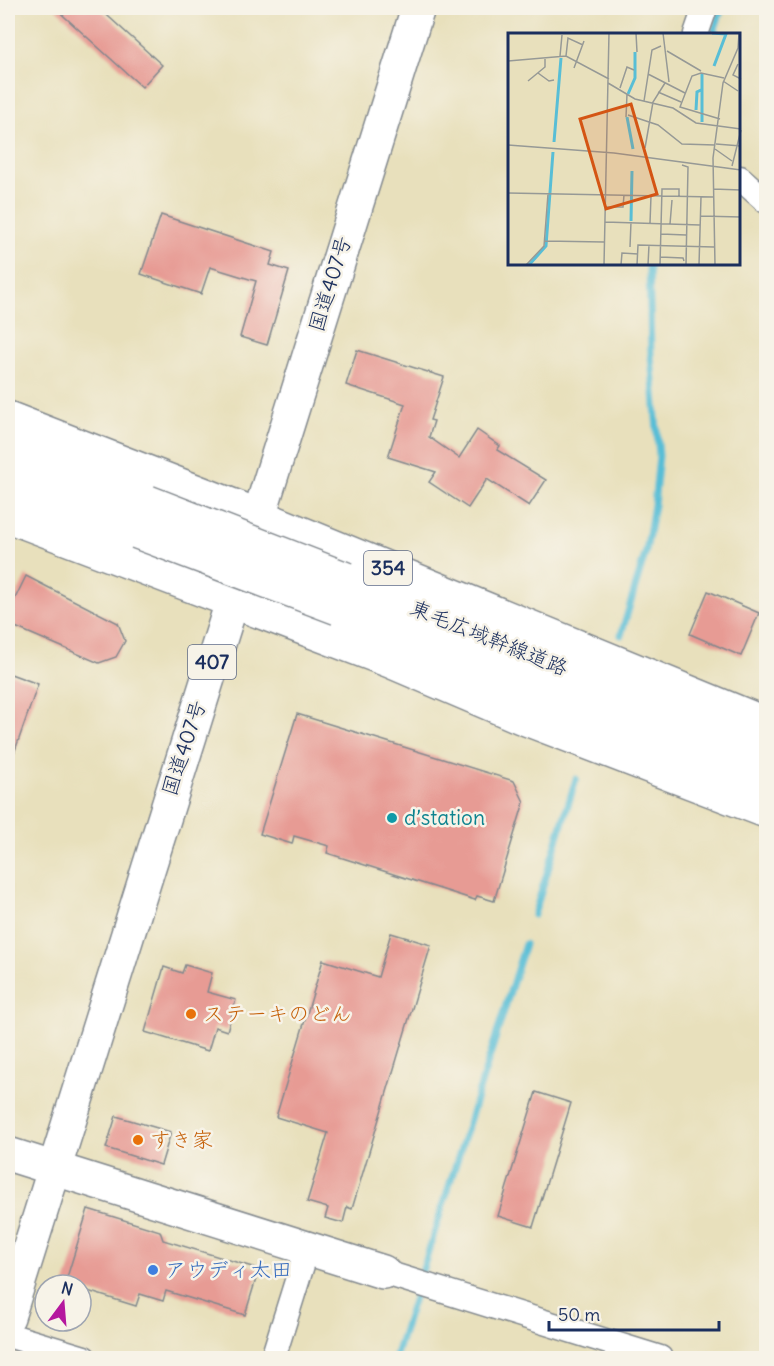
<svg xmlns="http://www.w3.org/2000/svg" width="774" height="1366" viewBox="0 0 774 1366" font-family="Delius,'Klee One',sans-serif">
	<rect width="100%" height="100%" fill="#f7f3e8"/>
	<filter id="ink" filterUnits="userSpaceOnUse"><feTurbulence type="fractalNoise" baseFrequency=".0167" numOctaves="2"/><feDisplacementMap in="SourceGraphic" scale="12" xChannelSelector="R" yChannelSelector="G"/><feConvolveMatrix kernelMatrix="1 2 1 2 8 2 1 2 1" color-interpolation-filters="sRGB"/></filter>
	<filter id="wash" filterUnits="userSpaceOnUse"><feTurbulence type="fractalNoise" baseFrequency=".008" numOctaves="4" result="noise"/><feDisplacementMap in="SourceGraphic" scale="24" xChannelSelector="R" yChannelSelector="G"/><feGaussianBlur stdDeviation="1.35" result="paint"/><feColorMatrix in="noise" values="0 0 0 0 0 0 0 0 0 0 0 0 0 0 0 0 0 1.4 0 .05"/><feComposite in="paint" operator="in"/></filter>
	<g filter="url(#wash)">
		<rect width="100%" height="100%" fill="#e8e0bc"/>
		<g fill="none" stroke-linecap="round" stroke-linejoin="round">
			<g stroke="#58bed6" stroke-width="7">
				<polyline points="713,34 722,8"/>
				<polyline points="621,635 646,551 654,505 659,456 651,355 649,264"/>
				<polyline points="534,915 576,779"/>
				<polyline points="395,1358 525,944"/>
			</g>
		</g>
		<g id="blocks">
			<g fill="#e79b94">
				<polygon points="55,8 99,8 162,65 142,87"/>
				<polygon points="161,215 274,252 270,265 289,271 267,345 240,337 256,281 210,267 201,294 141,274"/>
				<polygon points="357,350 444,377 430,420 434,421 429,437 459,458 477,430 500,446 497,450 546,480 529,506 487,479 468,508 429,482 436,472 388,457 405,404 346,385"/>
				<polygon points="26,576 118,623 125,641 116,657 99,663 13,626 15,622 8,618 8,613"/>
				<polygon points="708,591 759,613 741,656 690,634"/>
				<polygon points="8,673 38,684 10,765 8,764"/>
				<polygon points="297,714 514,781 524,802 494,901 477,896 475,900 327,853 329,846 294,836 292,844 260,834"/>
				<polygon points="391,933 431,945 352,1209 347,1207 343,1223 325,1218 328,1208 307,1202 328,1133 276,1117 323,960 378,977"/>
				<polygon points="185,965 212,973 207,992 236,1000 227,1031 215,1027 208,1051 145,1032 164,967 182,973"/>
				<polygon points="536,1092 571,1103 533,1227 498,1216"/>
				<polygon points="116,1116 171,1132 161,1165 106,1148"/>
				<polygon points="88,1209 160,1231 163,1240 259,1269 245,1315 166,1291 163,1301 140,1294 136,1306 81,1289 81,1285 65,1284"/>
			</g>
		</g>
	</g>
	<g filter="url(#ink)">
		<use href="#blocks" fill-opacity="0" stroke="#82888d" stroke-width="1.5"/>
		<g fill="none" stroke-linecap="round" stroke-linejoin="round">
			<defs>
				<g id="street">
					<polyline points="696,34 705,8"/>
					<polyline points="740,178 766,201"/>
					<polyline points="383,1272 660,1358"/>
					<polyline points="8,1335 84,1358"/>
					<polyline points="273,1358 307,1249"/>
				</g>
				<polyline id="secondary" points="8,1154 383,1272"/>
				<g id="highway">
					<polyline points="8,418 257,515 766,724"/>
					<polyline points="8,450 148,502"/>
					<polyline points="8,483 137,532"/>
					<polyline points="8,516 390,661 521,717 766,811"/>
					<polyline points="346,579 766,752"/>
					<polyline points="338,608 766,784"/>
					<polyline points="8,1317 418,8"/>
				</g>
			</defs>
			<use href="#street" stroke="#82888d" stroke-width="27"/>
			<use href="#secondary" stroke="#82888d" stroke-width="36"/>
			<use href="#highway" stroke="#82888d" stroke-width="36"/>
			<use href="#street" stroke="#fff" stroke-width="24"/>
			<use href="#secondary" stroke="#fff" stroke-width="33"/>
			<use href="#highway" stroke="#fff" stroke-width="33"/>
			<defs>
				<g id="highway-bridge">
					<polyline points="148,502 346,579"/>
					<polyline points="137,532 338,608"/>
				</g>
			</defs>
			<use href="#highway-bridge" stroke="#82888d" stroke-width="36" stroke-linecap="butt"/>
			<use href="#highway-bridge" stroke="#fff" stroke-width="33"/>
		</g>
	</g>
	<circle fill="#0f9aa8" stroke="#f7f3e8" stroke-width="2" cx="392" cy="818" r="6"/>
	<g fill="#e8710a" stroke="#f7f3e8" stroke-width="2">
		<circle cx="191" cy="1014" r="6"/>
		<circle cx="138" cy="1140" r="6"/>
	</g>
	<circle fill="#3f7fe0" stroke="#f7f3e8" stroke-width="2" cx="153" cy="1270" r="6"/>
	<g text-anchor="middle" stroke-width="5" stroke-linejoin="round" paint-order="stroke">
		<g fill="#f7f3e8" stroke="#5d6a87" stroke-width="1.5">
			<rect x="364" y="551" width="48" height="34" rx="4.5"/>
			<rect x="188" y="645" width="48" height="34" rx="4.5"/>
		</g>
		<g font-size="20" font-weight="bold" fill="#1b2f5e">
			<text x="388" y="575">354</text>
			<text x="212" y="669">407</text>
		</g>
		<g font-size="21" fill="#1b2f5e" stroke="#f7f3e8">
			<text transform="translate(330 284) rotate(-73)" y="7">国道407号</text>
			<text transform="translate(489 638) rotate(22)" y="7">東毛広域幹線道路</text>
			<text transform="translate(184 748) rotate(-72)" y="7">国道407号</text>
		</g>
		<g font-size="21" fill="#0d838f" stroke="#f7f3e8" text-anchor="start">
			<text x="404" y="825">d’station</text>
		</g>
		<g font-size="21" fill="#c56008" stroke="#f7f3e8" text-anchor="start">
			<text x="203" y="1021">ステーキのどん</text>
			<text x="150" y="1147">すき家</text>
		</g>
		<g font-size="21" fill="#366cbe" stroke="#f7f3e8" text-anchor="start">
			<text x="165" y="1277">アウディ太田</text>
		</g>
	</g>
	<g transform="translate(508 33)">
		<rect width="232" height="232" fill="#e8e0bc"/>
		<path fill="none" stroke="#58bed6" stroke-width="3" d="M204 0 218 1 206 33M194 41V89M120 61 127 45V19M188 77 189 59 195 56M119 84 125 116M46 109 53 25M123 188 124 138M21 232 38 213 45 119"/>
		<path fill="none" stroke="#969996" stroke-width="1.5" d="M128 0 129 19M155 0 161 49M159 18 193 38M52 23 54 2M58 23 60 5 75 12M0 28 58 23 101 46M230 31 225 42 233 46M66 35 76 8M30 40 41 48 46 47M140 41 177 60M20 48 37 34V26M215 48 230 58M100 50 127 66 165 75 188 90 233 96M112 55 119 34 126 37M150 59 173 69M136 68 144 17 153 13M120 82 150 92 174 111 207 112M118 84 119 61M212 86 172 74 184 43 193 40 216 45M208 111 233 113M0 112 106 120 233 137M137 115 145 69 157 50M207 116 224 128M174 132 180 134 178 232M224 133 233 97M205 156 233 157M0 160 206 164M97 174H115L116 162M192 183 233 184M97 189 192 192M142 190 143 163M162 191 164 167M153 201 178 202M37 208 96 209M122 214 123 189M152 224 175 225 176 228M18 232 36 213 40 161M96 232 101 0M113 232 114 220 130 221M129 232 130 212 206 214M140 232 141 212M152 232 154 156H171V163M191 232 193 164M207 232 205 125 215 50 230 15 231 0"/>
		<path fill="#d45514" fill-opacity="0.15" stroke="#d45514" stroke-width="3" d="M123 71 149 161 98 176 72 86Z"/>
		<rect width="232" height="232" fill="none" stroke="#1b2f5e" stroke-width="3"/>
	</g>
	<rect width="774" height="1366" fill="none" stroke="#f7f3e8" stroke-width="30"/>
	<g transform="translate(63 1303) rotate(16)"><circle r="28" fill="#f7f3e8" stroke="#9fa5b1" stroke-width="1.5"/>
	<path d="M0-4.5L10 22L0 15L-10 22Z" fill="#b5179e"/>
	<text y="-9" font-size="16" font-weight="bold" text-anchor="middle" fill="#1b2f5e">N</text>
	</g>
	<path d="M549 1321v9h170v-9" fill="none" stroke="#1b2f5e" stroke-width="3"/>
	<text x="558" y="1321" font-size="18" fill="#1b2f5e" stroke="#f7f3e8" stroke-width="4.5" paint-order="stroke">50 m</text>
</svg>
